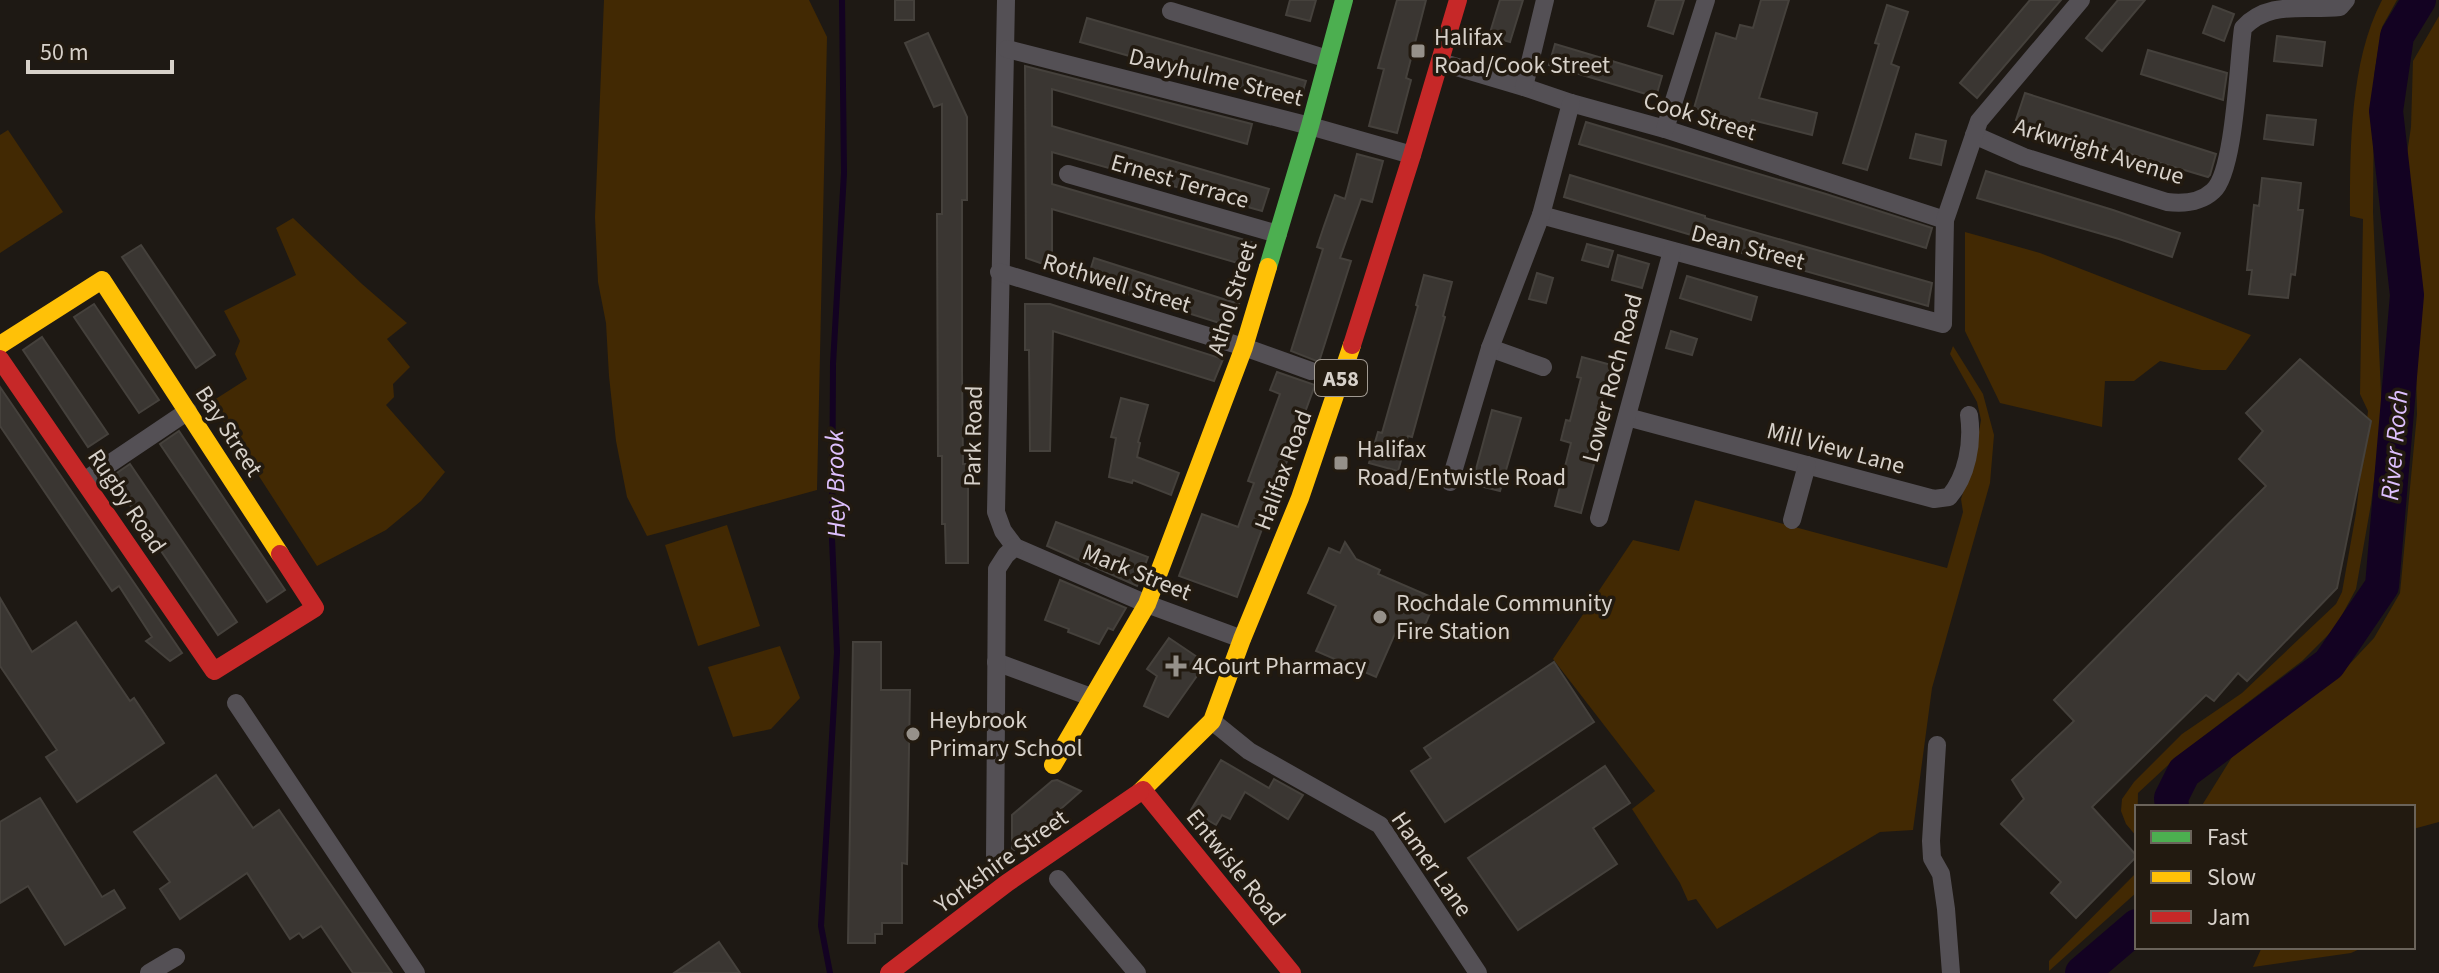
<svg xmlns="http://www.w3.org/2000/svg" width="2439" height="973" viewBox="0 0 2439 973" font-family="'Source Sans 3',sans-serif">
	<rect width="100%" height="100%" fill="#1e1914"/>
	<g fill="#422903">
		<polygon points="604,0 809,0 827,37 817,490 647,536 627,497 616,441 609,376 606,323 598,282 595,217"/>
		<path d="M2382 0H2397L2382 27 2374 76 2373 212 2382 416 2371 504 2356 589 2335 628 2302 661 2179 755 2138 793 2137 837 2126 824 2121 811 2122 799 2134 782 2182 734 2242 693 2336 604 2342 592 2356 513 2368 411 2360 394 2363 219 2350 216C2350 147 2350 61 2382 0Z"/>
		<polygon points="2439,16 2439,822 2413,829 2413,807 2201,807 2232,757 2268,724 2345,669 2374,638 2400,593 2417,414 2414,252 2405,167 2411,127 2413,61"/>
		<polygon points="8,130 63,212 0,253 0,135"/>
		<polygon points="293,218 362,284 407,323 387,339 410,367 393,384 394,397 386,405 445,472 421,501 386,530 317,566 211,402 247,379 235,354 240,341 224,311 296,275 276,228"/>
		<polygon points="1965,232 2040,253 2251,335 2226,370 2202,370 2160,361 2134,381 2105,381 2102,427 2000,403 1965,331"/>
		<polygon points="1953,346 1983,394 1994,435 1990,483 1932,688 1913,830 1880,832 1717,929 1696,899 1688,901 1680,883 1632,809 1655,791 1553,659 1633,540 1679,551 1695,500 1947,568 1963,512 1961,499 1974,460 1981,420 1977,402 1950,354"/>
		<polygon points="727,525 760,626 698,646 665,545"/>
		<polygon points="780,646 800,698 771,729 733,737 708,667"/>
		<polygon points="2137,872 2137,892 2049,971 2049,961"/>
		<polygon points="2262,947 2364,947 2351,953 2253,967"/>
	</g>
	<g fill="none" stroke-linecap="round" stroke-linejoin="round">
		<polyline stroke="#130222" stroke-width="6" points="830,973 821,926 837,652 832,539 833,364 844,173 842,0"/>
		<g stroke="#130222" stroke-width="34">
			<polyline points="2172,807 2171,798 2184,772 2329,664 2382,586 2407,295 2386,111 2397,36 2419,0"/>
			<polyline points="2082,973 2137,926"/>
		</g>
	</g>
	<g fill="#3a3632" stroke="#45413c" stroke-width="2">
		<rect x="895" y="0" width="19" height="20"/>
		<polygon points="1290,0 1316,0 1310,21 1286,15"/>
		<polygon points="1397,0 1426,0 1406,78 1411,80 1397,133 1369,126 1384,69 1378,68"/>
		<polygon points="1500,0 1523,0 1510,42 1489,36"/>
		<polygon points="1656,0 1684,0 1673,34 1648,26"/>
		<polygon points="1761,0 1789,0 1759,98 1817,113 1812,135 1752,120 1750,125 1694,108 1716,33 1736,39 1740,25 1753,28"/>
		<polygon points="2030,0 2061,0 1977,98 1960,83"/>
		<polygon points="2118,0 2145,0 2102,51 2086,38"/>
		<polygon points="1887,5 1908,12 1891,64 1899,67 1867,170 1843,163 1879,44 1875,43"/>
		<polygon points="2213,6 2234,14 2224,41 2203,33"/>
		<polygon points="1087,18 1306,81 1299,104 1080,42"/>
		<polygon points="928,33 967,117 967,200 962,200 962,372 963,464 968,464 968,563 946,563 945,524 942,524 942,456 938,456 937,214 942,214 942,104 934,107 905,43"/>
		<polygon points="2277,36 2325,42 2322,66 2274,61"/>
		<polygon points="1555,44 1662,76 1656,97 1549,65"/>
		<polygon points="2148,50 2227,73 2223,100 2141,74"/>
		<polygon points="1025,66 1252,124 1247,144 1052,89 1052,126 1269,189 1262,211 1052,152 1052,184 1255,243 1248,266 1052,209 1052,267 1026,258"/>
		<polygon points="2025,93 2216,154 2210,175 2208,177 2016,120"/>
		<polygon points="2267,115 2316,120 2313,145 2264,139"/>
		<polygon points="1586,122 1826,194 1932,228 1926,248 1579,144"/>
		<polygon points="1916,134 1946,141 1941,165 1910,158"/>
		<polygon points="1357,154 1383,161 1372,202 1361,199 1340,258 1351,261 1319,362 1291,351 1323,249 1317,247 1324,226 1335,195 1345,199"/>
		<polygon points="1986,171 2113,210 2180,233 2172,257 2119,239 1977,198"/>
		<polygon points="1570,175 1705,216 1705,218 1932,283 1928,306 1707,243 1708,240 1564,197"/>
		<polygon points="2262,178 2301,183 2298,210 2303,210 2295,275 2291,274 2288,298 2249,294 2252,270 2247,270 2254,205 2259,206"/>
		<polygon points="1587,244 1613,251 1608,267 1582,260"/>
		<polygon points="141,245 215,355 196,368 122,257"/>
		<polygon points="1618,255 1649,264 1642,288 1612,280"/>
		<polygon points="1094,258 1239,304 1232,327 1087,281"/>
		<polygon points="1537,273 1553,278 1546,303 1529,299"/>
		<polygon points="1424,275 1452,282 1443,316 1445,317 1412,437 1408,436 1398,471 1369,463 1378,432 1382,433 1418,306 1416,305"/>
		<polygon points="1687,276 1757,297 1751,320 1680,298"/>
		<polygon points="94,304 159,400 139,413 74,317"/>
		<polygon points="1025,304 1050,304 1223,359 1214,381 1053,331 1050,451 1030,451 1029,350 1025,350"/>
		<polygon points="1671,331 1697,339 1692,355 1666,348"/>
		<polygon points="42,337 108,434 88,447 23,350"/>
		<polygon points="1582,357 1611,365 1586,458 1595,461 1581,513 1555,506 1571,443 1561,440 1566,420 1570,421 1581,378 1577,377"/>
		<polygon points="2300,359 2371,421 2337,588 2247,681 2238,673 2214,701 2206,695 2092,807 2137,856 2076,918 2051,893 2061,882 2001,824 2024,799 2012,780 2074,721 2054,700 2266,486 2239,459 2263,431 2246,413"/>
		<polygon points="1277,372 1315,385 1237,597 1179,576 1202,514 1238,527 1254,483 1248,481 1280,394 1270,390"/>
		<polygon points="0,387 182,653 170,661 146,641 152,637 119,586 112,591 0,426"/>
		<polygon points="1121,398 1148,405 1138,442 1140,443 1137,457 1179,473 1171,495 1133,480 1132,483 1109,477 1116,438 1111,437"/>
		<polygon points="1492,410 1521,418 1500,491 1472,484"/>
		<polygon points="179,431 285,590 267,602 160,444"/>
		<polygon points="130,464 237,622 218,635 111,477"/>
		<polygon points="1056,522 1148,557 1137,586 1047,546"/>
		<polygon points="1345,542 1356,559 1380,570 1378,574 1436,599 1419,639 1397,629 1376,677 1316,651 1336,606 1308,593 1329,548 1340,553"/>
		<polygon points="1060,580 1126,608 1113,630 1108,628 1099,644 1068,632 1069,629 1045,620"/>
		<polygon points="0,598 32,652 76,622 130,701 134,698 164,743 77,802 46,757 57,750 0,666"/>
		<polygon points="1169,638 1206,663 1168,717 1144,706 1157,676 1147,669"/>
		<polygon points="853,642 881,642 881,690 910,690 907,864 902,863 902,923 882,923 882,934 875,934 875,943 848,943"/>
		<polygon points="1554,662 1594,722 1445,822 1411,771 1431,758 1424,748"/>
		<polygon points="1221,760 1269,788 1274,779 1303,795 1288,819 1245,792 1230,819 1222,815 1216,825 1191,810"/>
		<polygon points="1605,766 1630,803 1593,828 1617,864 1518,930 1468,858"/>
		<polygon points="216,775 253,828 279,810 392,973 353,973 321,926 303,938 299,933 290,939 247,873 180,919 160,889 170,882 134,832"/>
		<polygon points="1057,780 1081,791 1012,852 1012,815 1052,781"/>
		<polygon points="40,798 102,897 114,890 125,908 65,945 28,886 0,903 0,822"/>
		<polygon points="719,942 740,973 674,973"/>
	</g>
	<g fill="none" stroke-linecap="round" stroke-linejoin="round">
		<g stroke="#545055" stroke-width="18">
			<polyline points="1006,0 996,512 1003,531 1015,547 1147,604 1242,639"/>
			<polyline points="1171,11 1328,59"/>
			<polyline points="1007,49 1310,126 1412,155"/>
			<polyline points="1440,62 1524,87 1571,103 1665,129 1945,220"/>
			<polyline points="1524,87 1545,0"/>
			<polyline points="1665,129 1706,0"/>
			<path d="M1974 135 2024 157 2167 202C2183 204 2200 203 2213 191 2235 172 2238 62 2243 28 2269 0 2302 11 2340 7L2346 0"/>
			<polyline points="1068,174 1278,234"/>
			<polyline points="1541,215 1943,324 1945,220 1979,121 2081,0"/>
			<polyline points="999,272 1244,347 1311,371"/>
			<polyline points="1490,348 1543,367"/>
			<path d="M1627 417 1934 499 1949 497C1967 476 1973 443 1969 415"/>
			<polyline points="84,481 188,411"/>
			<polyline points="1450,482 1490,348 1541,215 1571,103"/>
			<polyline points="1599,518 1672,251"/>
			<polyline points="1792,520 1807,465"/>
			<polyline points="996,662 1091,697"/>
			<polyline points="236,703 416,973"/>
			<polyline points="1212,721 1249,751 1380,825 1478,973"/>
			<polyline points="1937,745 1931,841 1932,858 1941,874 1946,909 1951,973"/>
			<polyline points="995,859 997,569 1006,555 1015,547"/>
			<polyline points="1058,879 1137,973"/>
			<polyline points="149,973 176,957"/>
		</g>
		<polyline stroke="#4caf50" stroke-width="18" points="1268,267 1310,126 1344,0"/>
		<g stroke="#ffc107" stroke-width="18">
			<polyline points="0,345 102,280 280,554"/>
			<polyline points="1053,765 1147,604 1244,347 1268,267"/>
			<polyline points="1140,792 1212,721 1242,639 1300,498 1352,345"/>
		</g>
		<g stroke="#c62828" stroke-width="18">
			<polyline points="1352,345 1412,155 1458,0"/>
			<polyline points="0,359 214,671 315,608 280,554"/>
			<polyline points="1143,790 1292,973"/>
			<polyline points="889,973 1007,883 1140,792"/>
		</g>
	</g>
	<g fill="#96918a" stroke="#221a10" stroke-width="3">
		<rect x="1410" y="43" width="16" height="16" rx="4"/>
		<rect x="1333" y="455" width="16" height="16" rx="4"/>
		<circle cx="1380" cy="617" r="8"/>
		<path d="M1172 654h8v8h8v8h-8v8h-8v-8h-8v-8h8z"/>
		<circle cx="913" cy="734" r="8"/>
	</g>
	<g text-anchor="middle" stroke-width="7" stroke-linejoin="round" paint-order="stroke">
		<rect fill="#221a10" stroke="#a19a92" stroke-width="2" x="1315" y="360" width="52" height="36" rx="6"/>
		<g font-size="22" font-weight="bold" fill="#d7d1ca">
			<text x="1341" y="386">A58</text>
		</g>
		<g font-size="24" fill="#d7d1ca" stroke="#221a10" text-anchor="start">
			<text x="1434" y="45">Halifax<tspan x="1434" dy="28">Road/Cook Street</tspan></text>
			<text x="1357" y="457">Halifax<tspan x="1357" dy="28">Road/Entwistle Road</tspan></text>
			<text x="1396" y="611">Rochdale Community<tspan x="1396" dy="28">Fire Station</tspan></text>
			<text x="1192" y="674">4Court Pharmacy</text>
			<text x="929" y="728">Heybrook<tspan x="929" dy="28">Primary School</tspan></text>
		</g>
		<g font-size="24" fill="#d7d1ca" stroke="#221a10">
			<text transform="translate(1216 77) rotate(14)" y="8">Davyhulme Street</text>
			<text transform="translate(1700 116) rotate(17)" y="8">Cook Street</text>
			<text transform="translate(2099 151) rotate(17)" y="8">Arkwright Avenue</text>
			<text transform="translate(1180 181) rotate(16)" y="8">Ernest Terrace</text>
			<text transform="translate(1748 247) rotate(15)" y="8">Dean Street</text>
			<text transform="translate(1117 283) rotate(17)" y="8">Rothwell Street</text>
			<text transform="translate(1232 298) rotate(-73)" y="8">Athol Street</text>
			<text transform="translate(1612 378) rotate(-75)" y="8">Lower Roch Road</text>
			<text transform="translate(229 431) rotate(57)" y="8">Bay Street</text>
			<text transform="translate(973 436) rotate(-89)" y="8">Park Road</text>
			<text transform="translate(1836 448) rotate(15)" y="8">Mill View Lane</text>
			<text transform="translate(1283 470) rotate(-70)" y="8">Halifax Road</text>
			<text transform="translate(127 501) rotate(56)" y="8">Rugby Road</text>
			<text transform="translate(1137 572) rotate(22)" y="8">Mark Street</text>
			<text transform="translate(1001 861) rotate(-36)" y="8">Yorkshire Street</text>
			<text transform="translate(1432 864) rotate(55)" y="8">Hamer Lane</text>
			<text transform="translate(1236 867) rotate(51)" y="8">Entwisle Road</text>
		</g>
		<g font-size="26" font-style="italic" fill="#dec0fe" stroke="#221a10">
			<text transform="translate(2394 445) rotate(-85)" y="9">River Roch</text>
			<text transform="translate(835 484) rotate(-91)" y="9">Hey Brook</text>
		</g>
	</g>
	<rect x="2135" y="805" width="280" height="144" fill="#221a10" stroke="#6a635a" stroke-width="2"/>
	<rect x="2151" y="831" width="40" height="12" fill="#4caf50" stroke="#6a635a" stroke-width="2"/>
	<text x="2207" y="845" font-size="24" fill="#d7d1ca">Fast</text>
	<rect x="2151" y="871" width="40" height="12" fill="#ffc107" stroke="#6a635a" stroke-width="2"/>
	<text x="2207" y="885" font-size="24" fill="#d7d1ca">Slow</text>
	<rect x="2151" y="911" width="40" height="12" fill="#c62828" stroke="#6a635a" stroke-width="2"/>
	<text x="2207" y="925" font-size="24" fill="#d7d1ca">Jam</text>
	<path d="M28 60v12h144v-12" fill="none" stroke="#d7d1ca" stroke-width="4"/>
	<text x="40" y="60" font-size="24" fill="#d7d1ca" stroke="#221a10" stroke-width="6" paint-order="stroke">50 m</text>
</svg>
